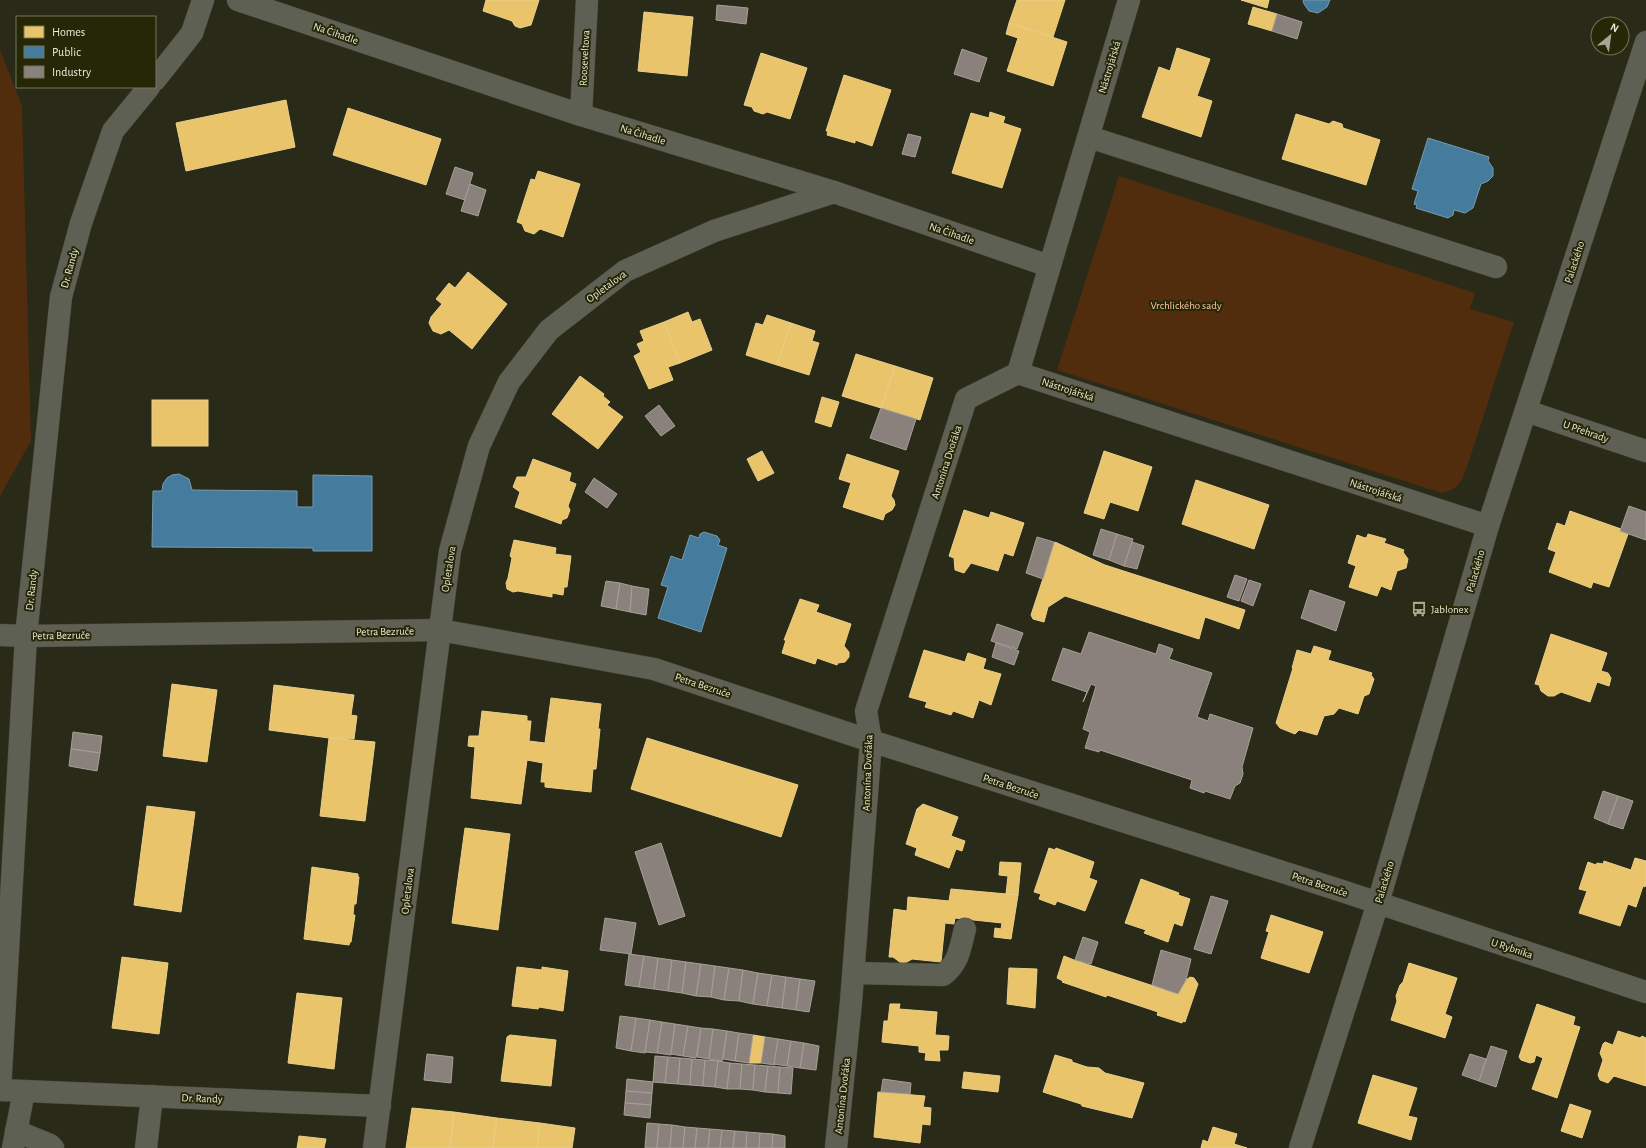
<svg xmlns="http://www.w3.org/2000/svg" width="1646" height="1148" viewBox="0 0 1646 1148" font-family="'Alegreya Sans',sans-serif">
	<rect width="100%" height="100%" fill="#292a18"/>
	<g fill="#512d0e">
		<polygon points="0,50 22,106 31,441 0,496"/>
		<path d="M1119 176 1475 293 1470 309 1514 322 1469 461C1462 479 1462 488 1442 493L1057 370Z"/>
	</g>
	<g fill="#e9c46a" stroke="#e9cf8b">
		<polygon points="486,0 539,0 531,25 520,28 515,26 512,21 483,11"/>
		<polygon points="1017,0 1065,0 1053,37 1009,23"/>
		<polygon points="1241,0 1269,0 1267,8"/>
		<polygon points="1253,7 1277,14 1272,31 1248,24"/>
		<polygon points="644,12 693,17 687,76 638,71"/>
		<polygon points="1009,23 1067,42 1053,86 1007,71 1018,38 1006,34"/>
		<polygon points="1177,48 1210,59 1197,96 1212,101 1201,137 1142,117 1159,67 1170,71"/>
		<polygon points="761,53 807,68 790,119 767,112 763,114 754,111 752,107 744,105"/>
		<polygon points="844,75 891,90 872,146 855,140 855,143 827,135 828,131 826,131"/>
		<polygon points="286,100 295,147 186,171 176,123"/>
		<polygon points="348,108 441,139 426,185 333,155"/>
		<polygon points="990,112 1005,117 1003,123 1021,129 1002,188 952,173 971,113 989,118"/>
		<polygon points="1296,114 1329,124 1333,121 1342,124 1343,128 1380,140 1366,185 1282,159"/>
		<polygon points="538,171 580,184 563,237 540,229 534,234 525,231 522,224 517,222 531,179 535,180"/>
		<polygon points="468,272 507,304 472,349 449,330 441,334 433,331 429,323 431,317 442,304 436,299 449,283 455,288"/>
		<polygon points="688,312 692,322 700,319 712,350 680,363 664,322"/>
		<polygon points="767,315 791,323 777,365 746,355 756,323 763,325"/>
		<polygon points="664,322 680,363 668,367 673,380 649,389 634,356 641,352 637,344 644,341 640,331"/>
		<polygon points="791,323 815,331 812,341 819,343 809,375 777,365"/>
		<polygon points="856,354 895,366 881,408 842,396"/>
		<polygon points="895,366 933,378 920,420 881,408"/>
		<polygon points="580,376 604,394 603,396 610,402 607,405 623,417 598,449 552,414"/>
		<polygon points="822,397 839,402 831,427 815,422"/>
		<rect x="152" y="400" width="56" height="46"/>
		<polygon points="762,451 774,473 758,481 747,459"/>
		<polygon points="1104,451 1152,467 1138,511 1110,502 1104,519 1084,513"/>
		<polygon points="847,454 899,471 891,496 894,500 895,505 892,510 885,514 883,520 843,507 851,483 839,479"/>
		<polygon points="533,459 571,473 569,481 576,484 568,506 570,510 567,518 562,520 561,524 515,507 520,492 513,487 517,477 526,477"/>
		<polygon points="1196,480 1269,505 1254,549 1182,524"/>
		<polygon points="964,510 989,518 991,512 1024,523 1013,556 1004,553 998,571 971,563 964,573 955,570 954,558 949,556"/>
		<polygon points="1570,511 1621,529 1620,531 1628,534 1609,587 1593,582 1591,588 1549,572 1556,552 1548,549 1557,523 1565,526"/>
		<polygon points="1368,534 1386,539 1384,543 1404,550 1403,552 1408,559 1406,568 1397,571 1391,590 1381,586 1377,596 1349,587 1356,566 1348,563 1357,535 1365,538 1367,537"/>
		<polygon points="514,540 556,548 555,554 571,556 567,587 564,587 563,595 552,593 552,597 518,591 513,592 507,589 506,583 508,578 512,558 510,556"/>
		<polygon points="1055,542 1105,565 1245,610 1239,629 1205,617 1199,639 1065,596 1048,607 1044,622 1033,619 1031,615"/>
		<polygon points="800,599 819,605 816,612 851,624 844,646 849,652 849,657 845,662 838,663 837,665 817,658 815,664 782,653 786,640 784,640"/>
		<polygon points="1551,634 1607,653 1601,671 1608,673 1611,678 1609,686 1597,682 1590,702 1561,692 1554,696 1548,696 1541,691 1539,685 1535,684"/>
		<polygon points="1314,646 1331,651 1328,660 1372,673 1371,675 1374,679 1369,694 1364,696 1358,714 1339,708 1334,714 1324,716 1317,735 1299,730 1295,734 1280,728 1276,723 1293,668 1292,668 1297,650 1311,654"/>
		<polygon points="924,650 965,662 968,653 986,659 983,669 1001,674 991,705 979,700 973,718 953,711 951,715 925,707 927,702 909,697"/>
		<polygon points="172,684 217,690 207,762 163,756"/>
		<polygon points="274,685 354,695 351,715 357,716 354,739 329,738 269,730"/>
		<polygon points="551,698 601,704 598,729 600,729 596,769 593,769 591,792 545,787 545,782 541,782 543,763 527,760 521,804 471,798 475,747 468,746 469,736 479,736 482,711 527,716 527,721 531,721 529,741 545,743"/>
		<polygon points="329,738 375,742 365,821 320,816"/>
		<polygon points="647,738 798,785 781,837 631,789"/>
		<polygon points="923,804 958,817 951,836 965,841 962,851 956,849 949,868 915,855 917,848 906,844 917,809"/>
		<polygon points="147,806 195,812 181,912 134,905"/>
		<polygon points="465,828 510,834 498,930 452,923"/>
		<polygon points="1049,848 1055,850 1056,848 1094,862 1089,878 1097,881 1085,911 1057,901 1055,905 1039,899 1041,894 1034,892"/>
		<polygon points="1635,858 1646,861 1646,885 1645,887 1643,886 1636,907 1628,904 1620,926 1579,913 1587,891 1579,889 1588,862 1596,865 1597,863 1603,864 1604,861 1631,870"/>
		<polygon points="1000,862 1021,863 1018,895 1006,894 1008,876 999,875"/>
		<polygon points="312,867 358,874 358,877 359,877 356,904 354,904 353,915 355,915 351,942 350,942 349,945 304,939"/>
		<polygon points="1141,879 1179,893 1178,895 1190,899 1182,926 1174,923 1168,942 1144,933 1146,930 1125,923"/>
		<polygon points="951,889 1018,895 1011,939 994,937 995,928 1001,929 1002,923 955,918 954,924 945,923 941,962 912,959 907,962 901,963 893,957 889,957 894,909 907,911 908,897 949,901"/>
		<polygon points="1271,915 1323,932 1309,973 1261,958 1269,932 1266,931"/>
		<polygon points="1064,956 1074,960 1178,994 1186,980 1190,977 1194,978 1198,984 1185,1022 1183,1021 1182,1023 1157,1015 1158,1012 1107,995 1106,997 1062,982 1063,981 1057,978"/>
		<polygon points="122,957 168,963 159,1034 112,1028"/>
		<polygon points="1409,963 1457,978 1445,1014 1452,1017 1445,1038 1391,1020 1397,1001 1396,996 1400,985 1403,982"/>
		<polygon points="517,967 542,970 542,967 568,971 563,1011 539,1007 538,1009 512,1006"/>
		<polygon points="1009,968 1037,969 1035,1008 1007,1004"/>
		<polygon points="297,993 342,998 334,1069 288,1063"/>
		<polygon points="890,1004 900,1004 899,1009 937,1012 935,1035 949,1036 948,1050 939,1050 940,1061 925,1060 926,1053 919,1052 919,1046 882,1042 884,1021 888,1021"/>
		<polygon points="1537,1004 1575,1017 1573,1025 1580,1027 1557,1098 1532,1089 1543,1058 1536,1055 1534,1062 1530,1063 1521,1060 1519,1057"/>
		<polygon points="1618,1031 1640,1038 1642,1036 1646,1038 1646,1086 1614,1076 1608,1083 1600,1080 1598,1075 1603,1060 1600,1053 1603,1044 1605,1042 1613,1045"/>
		<polygon points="510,1035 556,1040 551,1086 501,1081 507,1037"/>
		<polygon points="753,1035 765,1037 761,1063 749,1063"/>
		<polygon points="1055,1055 1072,1060 1072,1062 1087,1067 1099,1068 1105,1073 1144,1083 1132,1118 1082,1106 1081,1104 1043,1092"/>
		<polygon points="964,1072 1000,1076 998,1092 962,1088"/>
		<polygon points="1373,1075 1417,1088 1408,1116 1417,1118 1411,1140 1358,1123"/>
		<polygon points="878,1092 925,1096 923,1107 931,1108 930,1125 922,1124 920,1143 874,1137"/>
		<polygon points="1570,1104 1591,1111 1582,1138 1561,1131"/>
		<polygon points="412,1108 454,1112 450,1148 406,1148"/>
		<polygon points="454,1112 497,1118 493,1148 450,1148"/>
		<polygon points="497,1118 540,1123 537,1148 493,1148"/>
		<polygon points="540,1123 575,1128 572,1148 537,1148"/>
		<polygon points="1213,1127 1237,1134 1234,1144 1247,1148 1201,1148 1203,1140 1208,1142"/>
		<polygon points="299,1136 326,1139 324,1148 297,1148"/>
	</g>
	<g fill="#457b9d" stroke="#769cae">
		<polygon points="1303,0 1330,0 1327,7 1318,13 1309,11 1304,4"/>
		<polygon points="1428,138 1489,157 1488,161 1493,168 1493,176 1488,181 1481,184 1473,208 1465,213 1454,210 1453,215 1448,218 1416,208 1417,205 1414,204 1418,191 1412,189"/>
		<polygon points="179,474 189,479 192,490 297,491 297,507 313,507 313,475 372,476 372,551 313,551 313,548 152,547 153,491 162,491 163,484 167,478 172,475"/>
		<polygon points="704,532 717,536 720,540 718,545 727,548 701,632 658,618 668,587 661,585 671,556 682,560 690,535 699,538 700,534"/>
	</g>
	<g fill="#8a817c" stroke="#a6a097">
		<polygon points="717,5 748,8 746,24 716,20"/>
		<polygon points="1277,14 1302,22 1297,39 1272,31"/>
		<polygon points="962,49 987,58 979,82 954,74"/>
		<polygon points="908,134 921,137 915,157 902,154"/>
		<polygon points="455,167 473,173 465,200 446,194"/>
		<polygon points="470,184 486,190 478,216 461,211"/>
		<polygon points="659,405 675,426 661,436 645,416"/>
		<polygon points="881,408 916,419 906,450 870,438"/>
		<polygon points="594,478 617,494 607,508 585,492"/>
		<polygon points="1629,506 1646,512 1646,540 1620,531"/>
		<polygon points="1101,529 1117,534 1109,560 1093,555"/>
		<polygon points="1117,534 1133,539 1124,566 1109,560"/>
		<polygon points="1037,537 1054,542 1043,579 1026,573"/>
		<polygon points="1132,542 1144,546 1137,569 1124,566"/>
		<polygon points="1235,575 1247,579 1239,601 1227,597"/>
		<polygon points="1249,580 1261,584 1253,606 1241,601"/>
		<polygon points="606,581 620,583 616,609 601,606"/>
		<polygon points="620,583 632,586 630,612 616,609"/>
		<polygon points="632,586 649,589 646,615 630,612"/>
		<polygon points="1310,590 1345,602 1336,631 1301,618"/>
		<polygon points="997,624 1023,633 1017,649 991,641"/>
		<polygon points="1089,632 1156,654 1159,644 1173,649 1169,659 1212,673 1197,717 1208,721 1210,714 1253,728 1242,767 1243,774 1240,783 1235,786 1230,799 1205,791 1204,793 1190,788 1192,780 1100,750 1099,752 1085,748 1090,732 1083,729 1096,686 1091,684 1083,702 1087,692 1052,680 1063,648 1081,654"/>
		<polygon points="996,643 1019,651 1014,665 992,657"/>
		<polygon points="73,732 102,736 100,753 71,749"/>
		<polygon points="71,749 100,753 97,771 69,766"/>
		<polygon points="1603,791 1618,796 1608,824 1594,818"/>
		<polygon points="1618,796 1633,801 1623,829 1608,824"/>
		<polygon points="661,843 685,916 659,925 635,852"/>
		<polygon points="1211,896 1228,901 1211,954 1194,949"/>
		<polygon points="605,918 636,923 631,954 600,950"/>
		<polygon points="1083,937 1098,942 1091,964 1075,960"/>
		<polygon points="1161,950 1191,959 1186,980 1178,994 1152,985"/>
		<polygon points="629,954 644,956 639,987 625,985"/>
		<polygon points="644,956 658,958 654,989 639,987"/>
		<polygon points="658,958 672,960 668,991 654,989"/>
		<polygon points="672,960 686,962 682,993 668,991"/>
		<polygon points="686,962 701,964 696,996 682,993"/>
		<polygon points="701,964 715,966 711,997 696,996"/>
		<polygon points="715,966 729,968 724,1000 711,997"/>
		<polygon points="729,968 743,970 739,1001 724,1000"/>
		<polygon points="743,970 758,973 753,1004 739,1001"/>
		<polygon points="758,973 772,975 767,1006 753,1004"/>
		<polygon points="772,975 786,977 782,1008 767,1006"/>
		<polygon points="786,977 800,979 796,1010 782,1008"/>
		<polygon points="800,979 815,981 809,1012 796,1010"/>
		<polygon points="620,1016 636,1018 631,1051 616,1048"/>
		<polygon points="636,1018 650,1020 645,1053 631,1051"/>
		<polygon points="650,1020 662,1022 657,1053 645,1052"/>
		<polygon points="662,1022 675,1024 671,1055 657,1053"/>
		<polygon points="675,1024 688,1026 683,1056 671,1054"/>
		<polygon points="688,1026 701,1028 696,1058 683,1056"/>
		<polygon points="701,1028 713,1029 709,1059 697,1057"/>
		<polygon points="713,1029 727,1031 722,1061 709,1059"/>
		<polygon points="727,1031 739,1033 735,1061 723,1059"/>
		<polygon points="739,1033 753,1035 749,1063 735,1061"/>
		<polygon points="765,1037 778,1039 775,1065 761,1063"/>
		<polygon points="778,1039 791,1041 787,1066 774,1064"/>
		<polygon points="791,1041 804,1043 800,1068 787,1066"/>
		<polygon points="804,1043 819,1046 816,1070 800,1068"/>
		<polygon points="1491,1046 1507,1051 1496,1087 1479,1081"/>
		<polygon points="427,1054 453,1057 451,1083 424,1080"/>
		<polygon points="1470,1054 1486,1059 1479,1081 1462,1075"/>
		<polygon points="655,1056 668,1057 665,1083 653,1082"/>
		<polygon points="668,1057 680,1058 678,1084 665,1083"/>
		<polygon points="680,1058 692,1059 690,1085 678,1084"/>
		<polygon points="692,1059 705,1060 703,1086 690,1085"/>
		<polygon points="705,1060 718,1061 715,1087 703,1086"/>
		<polygon points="718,1061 730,1063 727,1089 715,1087"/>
		<polygon points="730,1063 742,1064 740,1089 727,1089"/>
		<polygon points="742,1064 755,1065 753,1090 740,1089"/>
		<polygon points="755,1065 768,1066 765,1092 753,1090"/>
		<polygon points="768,1066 780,1067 778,1093 765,1092"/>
		<polygon points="780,1067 793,1068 791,1094 778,1093"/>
		<polygon points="627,1079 653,1082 652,1093 626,1091"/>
		<polygon points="883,1079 911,1083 910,1094 881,1092"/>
		<polygon points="626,1091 652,1093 651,1105 625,1103"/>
		<polygon points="625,1103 651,1105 650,1118 624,1115"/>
		<polygon points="647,1123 659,1124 657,1148 645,1148"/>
		<polygon points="659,1124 672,1125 670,1148 657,1148"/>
		<polygon points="672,1125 685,1127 683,1148 670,1148"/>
		<polygon points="685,1127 697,1128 695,1148 683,1148"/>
		<polygon points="697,1128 710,1129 708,1148 695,1148"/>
		<polygon points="710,1129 722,1130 720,1148 708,1148"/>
		<polygon points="722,1130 735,1131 733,1148 720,1148"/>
		<polygon points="735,1131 747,1132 746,1148 733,1148"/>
		<polygon points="747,1132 760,1133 759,1148 746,1148"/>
		<polygon points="760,1133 773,1134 772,1148 759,1148"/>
		<polygon points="773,1134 785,1136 785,1148 772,1148"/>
	</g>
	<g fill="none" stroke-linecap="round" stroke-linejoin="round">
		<defs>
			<g id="minor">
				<polyline points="238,0 581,115 834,192 1049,266"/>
				<polyline points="155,80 192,33 203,0"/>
				<polyline points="149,87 113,131 81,223 61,297 26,636 0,1090 380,1106"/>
				<polyline points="581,115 587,0"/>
				<polyline points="1089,137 1496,267"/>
				<polyline points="1018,373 1488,526"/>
				<polyline points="1018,373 1129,0"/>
				<polyline points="1526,411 1646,451"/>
				<polyline points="0,635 26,636 440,630 654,669 871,741 1339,890 1646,992"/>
				<path d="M854 973 943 975C959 963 960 948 965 929"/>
				<polyline points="16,1131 50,1145 53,1148"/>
				<polyline points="13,1148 24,1091"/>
				<polyline points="146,1148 152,1096"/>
				<polyline points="374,1148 450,551 479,446 509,382 549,330 625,271 714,231 834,192"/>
				<polyline points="836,1148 851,1002 871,741 866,711 966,399 1018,373"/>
				<polyline points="1300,1148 1378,903 1488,526 1646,42"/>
			</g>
		</defs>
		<use href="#minor" stroke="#454537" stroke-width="23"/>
		<use href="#minor" stroke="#5f6054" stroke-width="22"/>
	</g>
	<defs>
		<symbol id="bus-bare" viewBox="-9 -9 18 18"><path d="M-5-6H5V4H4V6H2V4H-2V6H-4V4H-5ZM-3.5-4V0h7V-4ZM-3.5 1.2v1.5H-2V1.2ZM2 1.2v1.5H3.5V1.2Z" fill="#a5a694" stroke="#262707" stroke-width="2.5" paint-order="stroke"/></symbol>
	</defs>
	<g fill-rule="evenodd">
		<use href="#bus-bare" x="1408" y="598" width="22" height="22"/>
	</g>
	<g text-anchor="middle" stroke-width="4" stroke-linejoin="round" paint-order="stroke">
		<g font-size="11" fill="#e8e9d7" stroke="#262707">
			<text transform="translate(336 33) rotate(19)" y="4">Na Čihadle</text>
			<text transform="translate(584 58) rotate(-87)" y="4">Rooseveltova</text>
			<text transform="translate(1109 67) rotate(-73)" y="4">Nástrojářská</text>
			<text transform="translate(643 134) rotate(17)" y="4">Na Čihadle</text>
			<text transform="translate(952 233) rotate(19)" y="4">Na Čihadle</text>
			<text transform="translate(1574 262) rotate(-72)" y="4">Palackého</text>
			<text transform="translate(69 268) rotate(-75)" y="4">Dr. Randy</text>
			<text transform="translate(606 286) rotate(-36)" y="4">Opletalova</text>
			<text transform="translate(1068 389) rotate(18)" y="4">Nástrojářská</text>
			<text transform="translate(1586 431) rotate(19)" y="4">U Přehrady</text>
			<text transform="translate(946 462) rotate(-72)" y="4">Antonína Dvořáka</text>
			<text transform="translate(1376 490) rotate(18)" y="4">Nástrojářská</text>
			<text transform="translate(448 569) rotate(-81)" y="4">Opletalova</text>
			<text transform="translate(1475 571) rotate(-74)" y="4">Palackého</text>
			<text transform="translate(31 590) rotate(-84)" y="4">Dr. Randy</text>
			<text transform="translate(385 631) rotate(-1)" y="4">Petra Bezruče</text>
			<text transform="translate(61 635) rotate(-1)" y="4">Petra Bezruče</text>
			<text transform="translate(703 685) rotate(18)" y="4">Petra Bezruče</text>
			<text transform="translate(867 773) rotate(-88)" y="4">Antonína Dvořáka</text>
			<text transform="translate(1011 786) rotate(18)" y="4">Petra Bezruče</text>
			<text transform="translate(1384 882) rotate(-73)" y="4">Palackého</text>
			<text transform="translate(1320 884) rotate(18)" y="4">Petra Bezruče</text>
			<text transform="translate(407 891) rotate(-83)" y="4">Opletalova</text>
			<text transform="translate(1512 948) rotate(18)" y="4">U Rybníka</text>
			<text transform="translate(842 1096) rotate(-84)" y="4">Antonína Dvořáka</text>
			<text transform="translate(202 1098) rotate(2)" y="4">Dr. Randy</text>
		</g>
		<g font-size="11" fill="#ffc9a5" stroke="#262707">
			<text x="1186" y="309">Vrchlického sady</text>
		</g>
		<g font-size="11" fill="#e8e9d7" stroke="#262707" text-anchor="start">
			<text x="1431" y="613">Jablonex</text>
		</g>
	</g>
	<rect x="16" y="16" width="140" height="72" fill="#262707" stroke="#74755a"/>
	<rect x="24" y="26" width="20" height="12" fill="#e9c46a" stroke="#74755a"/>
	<text x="52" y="36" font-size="12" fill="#e8e9d7">Homes</text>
	<rect x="24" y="46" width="20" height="12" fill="#457b9d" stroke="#74755a"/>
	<text x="52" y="56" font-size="12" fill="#e8e9d7">Public</text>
	<rect x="24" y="66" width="20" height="12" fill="#8a817c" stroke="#74755a"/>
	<text x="52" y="76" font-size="12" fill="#e8e9d7">Industry</text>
	<g transform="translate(1610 36) rotate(29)"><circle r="19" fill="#262707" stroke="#74755a"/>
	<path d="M0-3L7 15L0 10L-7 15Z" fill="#a5a694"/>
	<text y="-6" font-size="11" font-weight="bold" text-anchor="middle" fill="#e8e9d7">N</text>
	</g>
</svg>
